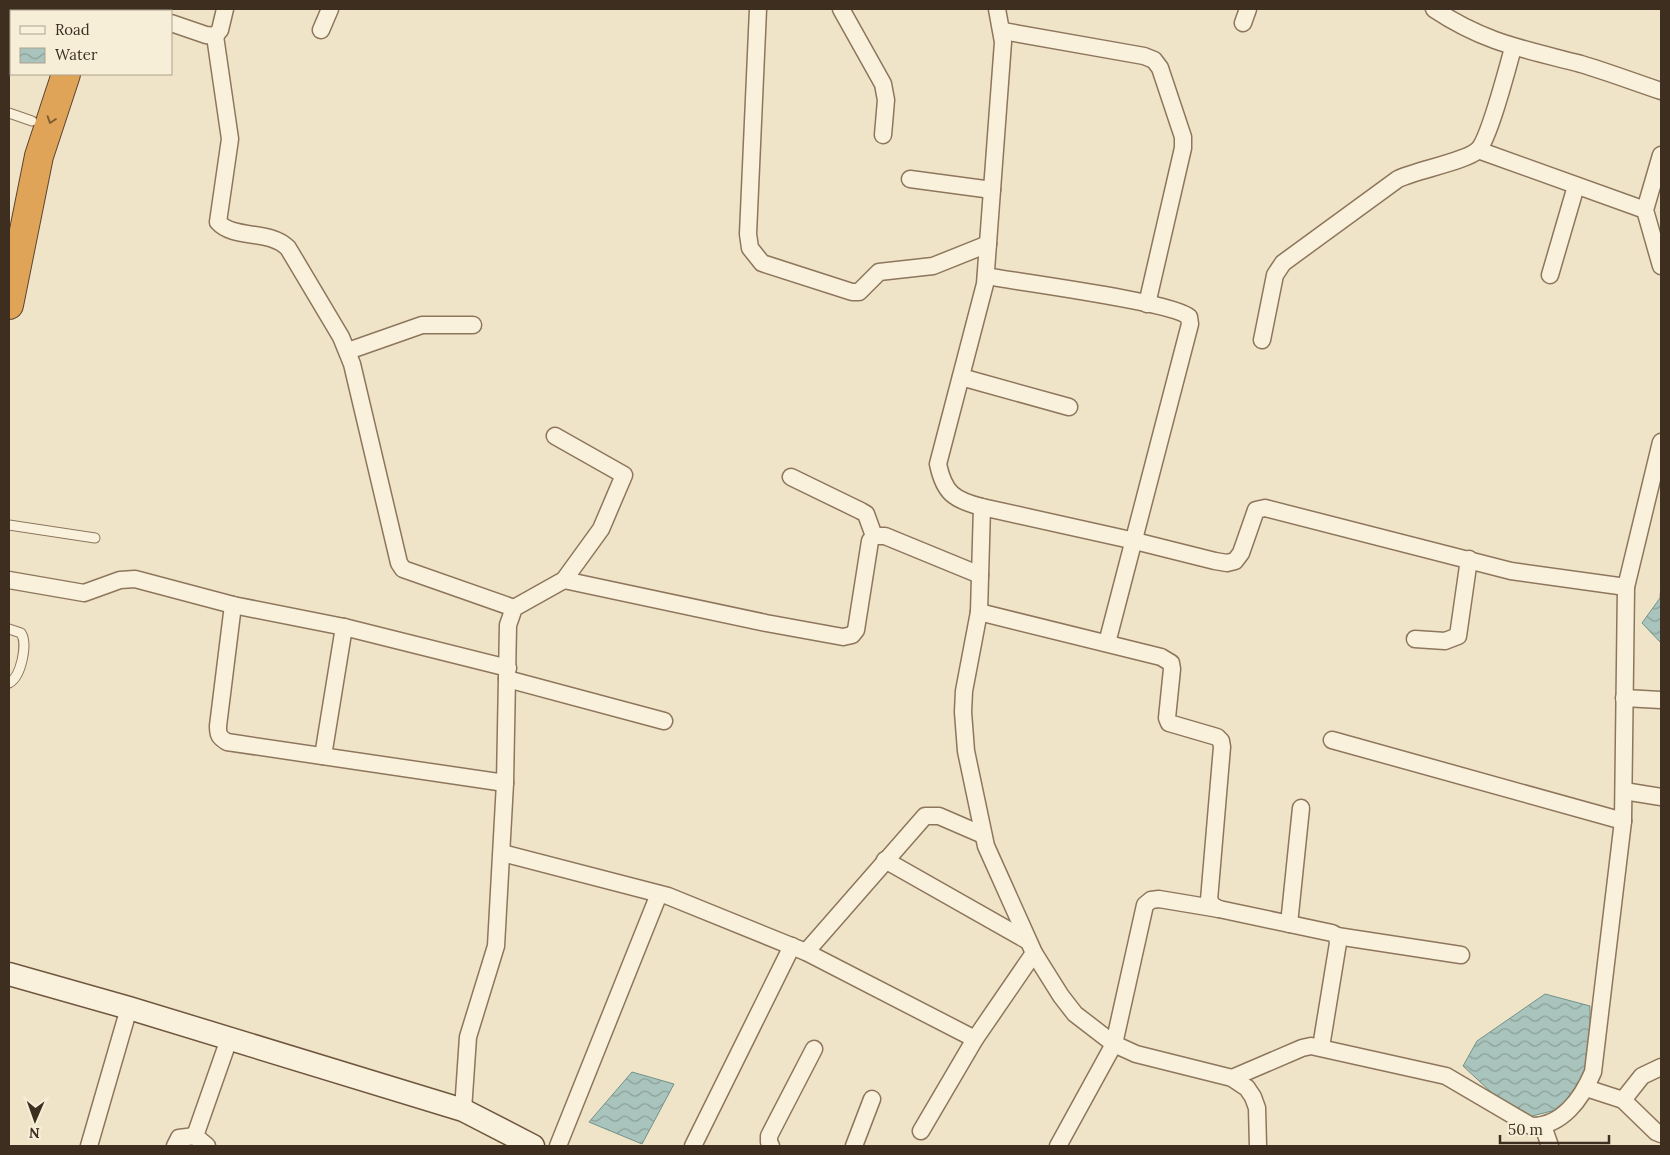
<svg xmlns="http://www.w3.org/2000/svg" width="1670" height="1155" viewBox="0 0 1670 1155" font-family="Lora,serif">
	<defs>
		<pattern id="water-waves" width="16" height="10" patternUnits="userSpaceOnUse" patternTransform="scale(1.25)"><rect width="16" height="10" fill="#a9c4bc"/><path d="M0 5q4-4 8 0t8 0" fill="none" stroke="#8ba098"/></pattern>
	</defs>
	<rect width="100%" height="100%" fill="#f0e4c8"/>
	<g fill="url(#water-waves)" stroke="#6f938a">
		<polygon points="1661,583 1661,643 1642,623 1660,598"/>
		<polygon points="1545,994 1590,1006 1590,1079 1556,1110 1520,1119 1463,1066 1477,1041"/>
		<polygon points="632,1072 674,1084 642,1144 589,1122"/>
	</g>
	<g fill="none" stroke-linecap="round" stroke-linejoin="round">
		<defs>
			<g id="lane">
				<polyline points="9,113 32,121"/>
				<polyline points="9,525 95,538"/>
				<path d="M9 629 21 633C28 644 21 677 9 683"/>
			</g>
			<g id="street">
				<polyline points="133,9 140,11"/>
				<polyline points="758,9 748,234 750,248 762,263 852,292 859,292 879,272 933,266 988,244"/>
				<polyline points="841,9 883,84 886,100 883,135"/>
				<path d="M997 9 1003 42 985 284 938 464C944 493 954 500 982 507L1135 541 1215 561 1227 563 1235 561 1241 553 1256 510 1265 508 1511 571 1626 587"/>
				<path d="M1434 9C1485 43 1524 49 1581 64 1608 72 1634 82 1661 91"/>
				<polyline points="171,23 206,35 215,36 220,30 225,9"/>
				<polyline points="1243,23 1248,9"/>
				<polyline points="321,30 330,9"/>
				<polyline points="1003,31 1144,56 1154,60 1160,68 1183,137 1183,148 1147,304"/>
				<path d="M215 36 230 139 218 222C234 240 269 229 288 248L341 337 352 364 399 563 403 569 514 608"/>
				<polyline points="1478,150 1645,210"/>
				<polyline points="1661,155 1645,210 1661,266"/>
				<polyline points="910,179 992,190"/>
				<polyline points="1550,275 1576,186"/>
				<path d="M986 276C1018 282 1174 302 1189 317L1190 324 1107 643"/>
				<path d="M1262 340 1275 275 1283 263 1398 179C1417 170 1467 161 1478 150 1489 139 1508 66 1513 48"/>
				<polyline points="348,351 422,325 473,325"/>
				<polyline points="961,377 1069,407"/>
				<polyline points="791,477 861,511 866,514 874,536"/>
				<polyline points="982,507 979,612 964,691 963,712 966,751 986,846 1034,953 1061,996 1075,1014 1114,1044 1136,1054 1232,1078 1247,1088 1253,1097 1257,1108 1258,1146"/>
				<polyline points="9,580 84,593 120,580 135,579 233,605 344,627 508,668"/>
				<polyline points="564,580 766,623 843,637 852,635 856,630 870,541 874,536 885,536 980,575"/>
				<path d="M233 605 218 726C218 735 219 737 227 742L505 783"/>
				<polyline points="979,612 1161,657 1171,663 1172,669 1167,718 1169,723 1217,737 1221,741 1222,747 1209,900 1213,906 1219,909 1332,933 1337,936 1338,943 1321,1047"/>
				<polyline points="1415,639 1445,641 1458,636 1469,559"/>
				<polyline points="507,679 664,721"/>
				<polyline points="1624,698 1661,700"/>
				<polyline points="1332,740 1623,821"/>
				<polyline points="323,756 344,627"/>
				<polyline points="1624,791 1661,797"/>
				<polyline points="502,853 668,896 806,952 975,1039"/>
				<polyline points="885,860 1028,941"/>
				<polyline points="1289,924 1301,808"/>
				<polyline points="1337,936 1461,955"/>
				<polyline points="806,952 925,816 939,816 983,835"/>
				<path d="M1232 1078 1302 1048 1311 1046 1446 1076 1531 1126C1562 1127 1582 1098 1593 1072L1623 821 1626 587 1661 442"/>
				<polyline points="1586,1088 1623,1100 1656,1132 1661,1134"/>
				<polyline points="1623,1100 1642,1076 1661,1067"/>
				<polyline points="463,1110 468,1037 496,946 505,783 508,625 514,608 564,580 601,529 624,475 555,436"/>
				<polyline points="1543,1126 1550,1146"/>
				<polyline points="921,1131 975,1039 1034,953"/>
				<polyline points="89,1146 129,1008"/>
				<polyline points="175,1146 179,1138 195,1136"/>
				<polyline points="207,1146 195,1136 229,1039"/>
				<polyline points="558,1146 659,894"/>
				<polyline points="693,1146 792,946"/>
				<polyline points="771,1146 769,1142 769,1136 814,1049"/>
				<polyline points="854,1146 872,1099"/>
				<polyline points="1058,1146 1114,1044 1145,905 1151,900 1159,899 1219,909"/>
			</g>
			<polyline id="secondary" points="9,974 129,1008 463,1110 533,1146"/>
			<g id="highway">
				<polyline points="68,11 69,9"/>
				<polyline points="9,305 39,156 66,74"/>
			</g>
		</defs>
		<use href="#lane" stroke="#8d765c" stroke-width="11"/>
		<use href="#street" stroke="#8d765c" stroke-width="19"/>
		<use href="#secondary" stroke="#6f573f" stroke-width="25"/>
		<use href="#highway" stroke="#5b4430" stroke-width="30"/>
		<use href="#lane" stroke="#faf1dc" stroke-width="9"/>
		<use href="#street" stroke="#faf1dc" stroke-width="16"/>
		<use href="#secondary" stroke="#faf1dc" stroke-width="22"/>
		<use href="#highway" stroke="#e0a458" stroke-width="28"/>
	</g>
	<defs><path id="oneway-chevron" d="M-2-3.5L2.5 0L-2 3.5" fill="none" stroke-width="1.6" stroke-linecap="round" stroke-linejoin="round" transform="scale(1.25)"/></defs>
	<use stroke="#7e5d36" href="#oneway-chevron" transform="translate(51 120) rotate(108)"/>
	<rect width="1670" height="1155" fill="none" stroke="#3d2e20" stroke-width="20"/>
	<rect x="10" y="10" width="162" height="65" fill="#f7eed8" stroke="#ada18e"/>
	<rect x="20" y="26" width="25" height="8" fill="#faf1dc" stroke="#ada18e"/>
	<text x="55" y="35" font-size="15" fill="#3d2e20">Road</text>
	<rect x="20" y="48" width="25" height="15" fill="url(#water-waves)" stroke="#ada18e"/>
	<text x="55" y="60" font-size="15" fill="#3d2e20">Water</text>
	<g transform="translate(35 1120) rotate(182)" stroke="#f7eed8" stroke-width="4" paint-order="stroke">
	<path d="M0-4L9 19L0 12L-9 19Z" fill="#3d2e20"/>
	<text y="-8" font-size="14" font-weight="bold" text-anchor="middle" fill="#3d2e20">N</text>
	</g>
	<path d="M1500 1135v8h109v-8" fill="none" stroke="#3d2e20" stroke-width="2.5"/>
	<text x="1508" y="1135" font-size="15" fill="#3d2e20" stroke="#f7eed8" stroke-width="4" paint-order="stroke">50 m</text>
</svg>
